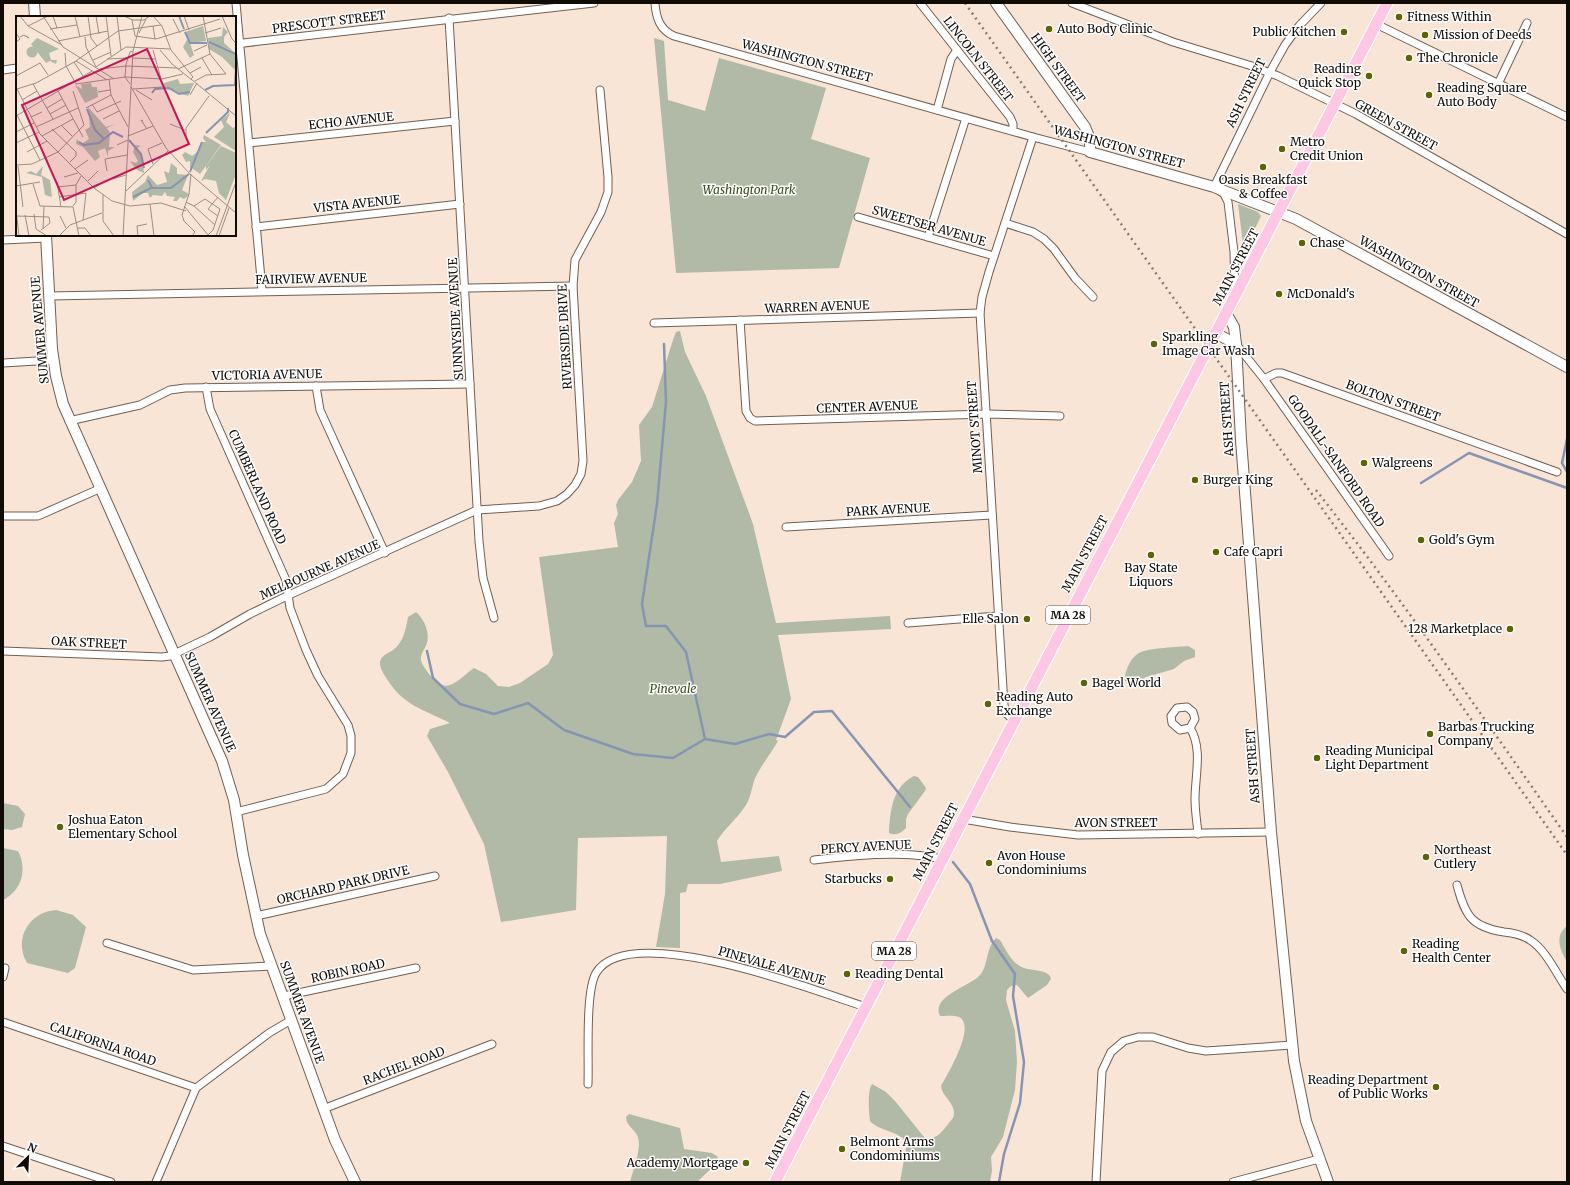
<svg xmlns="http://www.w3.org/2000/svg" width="1570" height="1185" viewBox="0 0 1570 1185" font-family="Merriweather,serif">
	<rect width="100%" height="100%" fill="#f9e5d6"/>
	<g fill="#b1baa6">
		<polygon points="654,38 664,41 668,100 705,111 719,58 826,88 811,139 870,158 839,268 676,273"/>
		<polygon points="1238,204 1258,212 1261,216 1244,252"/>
		<path d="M680 331 685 352 706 396 753 524 776 623 890 616 891 629 778 635 791 699 776 740 778 741C771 753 761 766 755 778 752 787 751 796 746 805 737 819 725 828 717 841L721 862 779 856 782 871 720 884H688L686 892 680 893V948L656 947 665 894 667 836 578 838 576 910 501 922 484 844 448 772 427 736 430 729 450 723C421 708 403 706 385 676 382 671 378 665 381 659 384 654 389 653 393 650 403 643 406 629 408 617L416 612C424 619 430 632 427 643 425 649 420 654 421 660 422 665 428 673 431 676 446 697 459 679 474 668L486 674 498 686 509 687 520 683 548 664 553 655 539 557 618 547 614 523 618 514 616 505 618 500 632 482 641 461 639 425 652 407 673 340 676 332Z"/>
		<path d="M1188 646 1195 650V657L1184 661 1174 669 1146 677 1134 685 1125 681C1124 671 1132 655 1141 652 1151 648 1177 647 1188 646Z"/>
		<path d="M914 776 918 777 926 788 925 791 908 814 906 819V828C901 833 896 836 889 833 890 812 892 787 914 776Z"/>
		<polygon points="3,803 18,806 25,814 22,827 12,830 3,829"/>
		<path d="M3 848 18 851C28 870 21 891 3 900Z"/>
		<path d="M56 910 73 915 86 927 75 968 68 973 27 963C13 939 29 912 56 910Z"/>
		<path d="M1567 926V962C1560 950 1554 936 1567 926Z"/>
		<path d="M996 938 1000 940C1006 950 1012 964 1024 968 1032 971 1049 969 1051 979L1047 985 1028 998 1017 985 1011 986 1007 990 1006 1000 1015 1031 1017 1062 1015 1090 1003 1137 991 1157 992 1171 990 1182H900L907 1143C898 1130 880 1132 870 1121 869 1113 867 1091 872 1084L886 1092 895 1101 924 1137C937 1143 945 1127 953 1118 958 1104 942 1098 941 1086 947 1075 977 1026 959 1017 954 1015 945 1016 940 1016 931 997 967 987 978 977 989 968 985 948 996 938Z"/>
		<path d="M629 1114 680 1128 684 1149 712 1153 718 1157 716 1164 697 1182H630C633 1171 643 1146 637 1135 633 1128 626 1125 626 1117Z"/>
	</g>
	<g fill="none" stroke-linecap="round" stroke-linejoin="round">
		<g stroke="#8595b2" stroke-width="2.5">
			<polyline points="664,344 666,402 657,504 642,604 646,626 666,626 686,652 705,739 735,744 769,734 785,737 814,712 832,711 910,807"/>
			<polyline points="1567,439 1562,463 1567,472"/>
			<polyline points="1421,483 1469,453 1567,488"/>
			<polyline points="427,651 433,678 460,704 494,714 528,703 564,730 633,754 673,758 705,739"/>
			<polyline points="953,862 970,884 992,941 1015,974 1013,996 1024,1062 1020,1103 1004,1154 999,1182"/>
		</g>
		<defs>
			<g id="street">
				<polyline points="236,3 262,290"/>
				<path d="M655 3C656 18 660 30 674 36L1033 137 1090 152"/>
				<polyline points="920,3 1010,117 1013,124 1013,131"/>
				<polyline points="1072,3 1173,42 1252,66 1278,76 1356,114 1567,234"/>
				<polyline points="449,18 479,541 483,578 494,618"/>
				<polyline points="1376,24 1567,117"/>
				<polyline points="235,44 594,3"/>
				<polyline points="3,70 17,68"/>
				<polyline points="1498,84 1527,23"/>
				<polyline points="937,110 951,59 957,50"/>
				<polyline points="249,143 455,121"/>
				<polyline points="858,217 994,256"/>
				<polyline points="1005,223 1033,232 1044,239 1054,249 1075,278 1093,297"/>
				<polyline points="256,227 460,204"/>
				<polyline points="928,237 966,118"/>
				<polyline points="3,240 46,238"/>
				<polyline points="1235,293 1234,252 1228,202 1224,194 1214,187 1270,72 1285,45 1299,26 1321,3"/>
				<polyline points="50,296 573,286"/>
				<polyline points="740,320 746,411 750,418 755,421 986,414 1060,416"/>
				<polyline points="654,323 980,313"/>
				<polyline points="1236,344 1264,379 1276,373 1282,373 1557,472"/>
				<polyline points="3,363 54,360"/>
				<polyline points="1264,379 1389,556"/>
				<polyline points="316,386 320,410 385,553"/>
				<polyline points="206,387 210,409 286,580 290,608 306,650 318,676 348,725 351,736 351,753 343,774 326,789 236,812"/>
				<polyline points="69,421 140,405 170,390 185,388 470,384"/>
				<polyline points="3,516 38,516 99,489"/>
				<polyline points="786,527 992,515"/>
				<polyline points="908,623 998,616"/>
				<polyline points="3,651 162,657 170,656 210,637 250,614 289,595 477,510 539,506 557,501 567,494 575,485 581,474 583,461 573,286 575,260 601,212 608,192 608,177 600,90"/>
				<polyline points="1014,721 1006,713 1004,705 980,313 982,297 989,272 1033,137"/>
				<path d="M1190 728 1195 719 1193 712 1187 707 1177 708 1171 716 1172 723 1180 730 1190 728C1203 748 1195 776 1195 799 1195 811 1197 822 1198 834"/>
				<polyline points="963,819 1010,827 1078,835 1271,832"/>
				<path d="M814 860C853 855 905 850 942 859"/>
				<path d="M1457 885C1465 915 1471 927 1504 932 1513 933 1523 935 1530 940 1546 950 1556 973 1567 989"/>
				<polyline points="256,916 435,876"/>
				<polyline points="107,943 193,970 271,966"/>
				<polyline points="3,977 5,968"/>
				<polyline points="284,996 416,968"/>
				<polyline points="3,1022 196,1088"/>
				<path d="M588 1084C589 1059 585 992 596 973 628 919 818 991 865 1007"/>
				<polyline points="323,1109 492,1044"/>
				<polyline points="3,1146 111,1182"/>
				<polyline points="156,1182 196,1088 269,1033 291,1020"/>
				<polyline points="1096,1182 1102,1071 1111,1052 1124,1041 1138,1037 1153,1037 1188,1048 1206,1051 1292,1045"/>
				<polyline points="1233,1182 1319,1159"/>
			</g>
			<g id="secondary">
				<polyline points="34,3 35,17"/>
				<polyline points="996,3 1085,127 1090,139 1090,152 1214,187 1296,219 1567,367"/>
				<polyline points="46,235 52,349 56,376 63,404 222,761 234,800 243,855 260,934 335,1140 355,1182"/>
				<polyline points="1226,313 1234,327 1236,344 1241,440 1271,832 1294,1061 1306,1121 1328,1182"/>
				<polyline points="1215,333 1236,344"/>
			</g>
			<polyline id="primary" points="775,1182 1387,3"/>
		</defs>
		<use href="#street" stroke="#715f52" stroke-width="9"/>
		<use href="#secondary" stroke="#715f52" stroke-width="12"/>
		<use href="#primary" stroke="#fff" stroke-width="13"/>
		<use href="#street" stroke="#fff" stroke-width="7"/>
		<use href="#secondary" stroke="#fff" stroke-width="10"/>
		<use href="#primary" stroke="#fec8e4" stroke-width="11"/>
		<g stroke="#897c72" stroke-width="2.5" stroke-dasharray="2 4" stroke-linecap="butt">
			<polyline points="965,3 1567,855"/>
			<path d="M1316 490C1404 602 1485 720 1567 837"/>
		</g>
	</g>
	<g fill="#5c6403" stroke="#fff" stroke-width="1.5">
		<circle cx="1399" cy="17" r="4"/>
		<circle cx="1049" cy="29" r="4"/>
		<circle cx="1344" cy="32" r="4"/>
		<circle cx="1425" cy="35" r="4"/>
		<circle cx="1409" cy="58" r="4"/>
		<circle cx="1369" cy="76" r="4"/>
		<circle cx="1429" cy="95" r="4"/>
		<circle cx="1282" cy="149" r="4"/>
		<circle cx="1263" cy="167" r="4"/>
		<circle cx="1302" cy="243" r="4"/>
		<circle cx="1279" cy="294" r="4"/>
		<circle cx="1154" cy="344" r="4"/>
		<circle cx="1364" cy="463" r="4"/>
		<circle cx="1195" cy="480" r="4"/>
		<circle cx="1421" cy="540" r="4"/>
		<circle cx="1216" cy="552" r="4"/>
		<circle cx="1151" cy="555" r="4"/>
		<circle cx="1027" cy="619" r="4"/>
		<circle cx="1510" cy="629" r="4"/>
		<circle cx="1084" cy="683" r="4"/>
		<circle cx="988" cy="704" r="4"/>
		<circle cx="1430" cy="734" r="4"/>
		<circle cx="1317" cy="758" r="4"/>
		<circle cx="60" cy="827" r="4"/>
		<circle cx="1426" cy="857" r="4"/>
		<circle cx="989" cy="863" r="4"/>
		<circle cx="890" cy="879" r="4"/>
		<circle cx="1404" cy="951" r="4"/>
		<circle cx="847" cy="974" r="4"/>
		<circle cx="1436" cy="1087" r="4"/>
		<circle cx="842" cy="1149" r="4"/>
		<circle cx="746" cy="1163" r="4"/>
	</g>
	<g text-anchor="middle" stroke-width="3" stroke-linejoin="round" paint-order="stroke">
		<g fill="#fff" stroke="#585451" stroke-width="1">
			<rect x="1046" y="606" width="44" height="18" rx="3"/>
			<rect x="872" y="942" width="44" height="18" rx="3"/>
		</g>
		<g font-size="11" font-weight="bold" fill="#110b06">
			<text x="1068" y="619">MA 28</text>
			<text x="894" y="955">MA 28</text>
		</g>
		<g font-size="12" fill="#110b06" stroke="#fff" text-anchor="start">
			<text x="1407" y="21">Fitness Within</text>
			<text x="1057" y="33">Auto Body Clinic</text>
			<text x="1336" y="36" text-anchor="end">Public Kitchen</text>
			<text x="1433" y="39">Mission of Deeds</text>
			<text x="1417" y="62">The Chronicle</text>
			<text x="1361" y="73" text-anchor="end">Reading<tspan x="1361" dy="14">Quick Stop</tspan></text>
			<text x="1437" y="92">Reading Square<tspan x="1437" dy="14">Auto Body</tspan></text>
			<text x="1290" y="146">Metro<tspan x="1290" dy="14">Credit Union</tspan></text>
			<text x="1263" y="184" text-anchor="middle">Oasis Breakfast<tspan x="1263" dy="14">&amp; Coffee</tspan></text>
			<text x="1310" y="247">Chase</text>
			<text x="1287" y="298">McDonald's</text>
			<text x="1162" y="341">Sparkling<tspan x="1162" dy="14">Image Car Wash</tspan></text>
			<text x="1372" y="467">Walgreens</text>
			<text x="1203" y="484">Burger King</text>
			<text x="1429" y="544">Gold's Gym</text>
			<text x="1224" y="556">Cafe Capri</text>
			<text x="1151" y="572" text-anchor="middle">Bay State<tspan x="1151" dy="14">Liquors</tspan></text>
			<text x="1019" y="623" text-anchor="end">Elle Salon</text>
			<text x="1502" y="633" text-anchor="end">128 Marketplace</text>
			<text x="1092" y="687">Bagel World</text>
			<text x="996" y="701">Reading Auto<tspan x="996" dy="14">Exchange</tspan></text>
			<text x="1438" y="731">Barbas Trucking<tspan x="1438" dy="14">Company</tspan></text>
			<text x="1325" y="755">Reading Municipal<tspan x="1325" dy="14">Light Department</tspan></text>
			<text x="68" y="824">Joshua Eaton<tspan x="68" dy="14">Elementary School</tspan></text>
			<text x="1434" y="854">Northeast<tspan x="1434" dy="14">Cutlery</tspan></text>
			<text x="997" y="860">Avon House<tspan x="997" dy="14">Condominiums</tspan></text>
			<text x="882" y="883" text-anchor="end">Starbucks</text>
			<text x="1412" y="948">Reading<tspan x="1412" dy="14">Health Center</tspan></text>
			<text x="855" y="978">Reading Dental</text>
			<text x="1428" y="1084" text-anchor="end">Reading Department<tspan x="1428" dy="14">of Public Works</tspan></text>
			<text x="850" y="1146">Belmont Arms<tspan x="850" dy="14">Condominiums</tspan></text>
			<text x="738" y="1167" text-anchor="end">Academy Mortgage</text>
		</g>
		<g font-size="12" fill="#110b06" stroke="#fff">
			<text transform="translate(329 22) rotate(-7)" y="4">PRESCOTT STREET</text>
			<text transform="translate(978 59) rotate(52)" y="4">LINCOLN STREET</text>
			<text transform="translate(807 61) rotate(15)" y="4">WASHINGTON STREET</text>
			<text transform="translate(1058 68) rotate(54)" y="4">HIGH STREET</text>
			<text transform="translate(1246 93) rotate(-64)" y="4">ASH STREET</text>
			<text transform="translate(351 121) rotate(-6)" y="4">ECHO AVENUE</text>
			<text transform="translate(1396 125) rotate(29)" y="4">GREEN STREET</text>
			<text transform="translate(1119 147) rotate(15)" y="4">WASHINGTON STREET</text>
			<text transform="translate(357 204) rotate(-6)" y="4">VISTA AVENUE</text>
			<text transform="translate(929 226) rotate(16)" y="4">SWEETSER AVENUE</text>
			<text transform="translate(1236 267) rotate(-62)" y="4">MAIN STREET</text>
			<text transform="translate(1419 272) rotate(29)" y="4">WASHINGTON STREET</text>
			<text transform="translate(311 279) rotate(-1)" y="4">FAIRVIEW AVENUE</text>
			<text transform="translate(817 307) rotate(-2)" y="4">WARREN AVENUE</text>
			<text transform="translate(456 319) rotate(-93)" y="4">SUNNYSIDE AVENUE</text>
			<text transform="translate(40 330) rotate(-95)" y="4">SUMMER AVENUE</text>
			<text transform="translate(565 337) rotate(-93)" y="4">RIVERSIDE DRIVE</text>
			<text transform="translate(267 375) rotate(-1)" y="4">VICTORIA AVENUE</text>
			<text transform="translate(1393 401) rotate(20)" y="4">BOLTON STREET</text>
			<text transform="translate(867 407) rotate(-2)" y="4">CENTER AVENUE</text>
			<text transform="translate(1227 419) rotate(-94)" y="4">ASH STREET</text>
			<text transform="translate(975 427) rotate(-94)" y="4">MINOT STREET</text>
			<text transform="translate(1336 461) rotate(55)" y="4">GOODALL-SANFORD ROAD</text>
			<text transform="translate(257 487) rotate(66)" y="4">CUMBERLAND ROAD</text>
			<text transform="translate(888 510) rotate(-3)" y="4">PARK AVENUE</text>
			<text transform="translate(1085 554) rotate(-62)" y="4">MAIN STREET</text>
			<text transform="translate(320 570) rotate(-24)" y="4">MELBOURNE AVENUE</text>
			<text transform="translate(89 643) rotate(3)" y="4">OAK STREET</text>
			<text transform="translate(210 702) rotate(66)" y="4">SUMMER AVENUE</text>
			<text transform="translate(1253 766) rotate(-94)" y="4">ASH STREET</text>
			<text x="1116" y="827">AVON STREET</text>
			<text transform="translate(936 842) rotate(-63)" y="4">MAIN STREET</text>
			<text transform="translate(866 847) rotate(-3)" y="4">PERCY AVENUE</text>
			<text transform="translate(343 885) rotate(-13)" y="4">ORCHARD PARK DRIVE</text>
			<text transform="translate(772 966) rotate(16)" y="4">PINEVALE AVENUE</text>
			<text transform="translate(348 971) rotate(-12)" y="4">ROBIN ROAD</text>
			<text transform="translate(302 1012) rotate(70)" y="4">SUMMER AVENUE</text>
			<text transform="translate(103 1044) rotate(19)" y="4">CALIFORNIA ROAD</text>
			<text transform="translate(404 1066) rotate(-21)" y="4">RACHEL ROAD</text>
			<text transform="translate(788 1130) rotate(-63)" y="4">MAIN STREET</text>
		</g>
		<g font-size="12" font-style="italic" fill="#394c1c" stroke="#fff">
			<text x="749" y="194">Washington Park</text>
			<text x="673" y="693">Pinevale</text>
		</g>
	</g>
	<g transform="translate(16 16)">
		<rect width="220" height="220" fill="#f9e5d6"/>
		<path d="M187 10 190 25 174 27 178 39 174 42 167 31 172 22 169 16ZM207 11 212 16 208 21V27L217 35 202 29 220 38 219 54 206 41 193 33 192 22 206 20ZM21 22 43 33 33 37 35 44H41L40 48 34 45 30 47 15 28ZM10.5 36a5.5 5.5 0 1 1 11 0a5.5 5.5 0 1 1-11 0ZM162 63 164 68 178 67 172 80 148 72V67ZM75 67 76 71H81L82 81 69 87 59 69 66 73 65 68ZM72 91 90 111 99 108 91 112 94 117 93 131H99L92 135V141L89 132 82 135 84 141 79 145 67 131 60 128 61 123 65 128 73 123 69 114 74 111ZM214 97 210 106 217 112 220 110V135L198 121 208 111 205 104ZM188 119 205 129 184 158 176 152 174 156V145L170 146 166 139 169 136 176 140 181 136 185 126H190L187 122ZM119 129 125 130 121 132 126 140 128 157 121 154 114 145 120 147 122 145 117 136ZM205 130 220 137V158L210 184 203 177 200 165 189 163 185 165 194 149 190 154V150ZM155 147 161 152V158L172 159 166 174 173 178 172 180 168 183 164 181 161 185H157L159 181 151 180 149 176 146 180 137 179 134 182 132 177H127L117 185 116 176 129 166 132 159 141 169 151 166 148 155 153 157ZM27 150 25 159 34 164 36 181 29 179 26 161 10 157 15 155 20 158Z" fill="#b1baa6"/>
		<path fill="none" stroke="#8595b2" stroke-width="2" d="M163 0 168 13M169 16 174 27H191M193 26 220 38M189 74 197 70 219 69 220 51M136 77 139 73 153 72 163 78 174 76M71 93 79 114 88 123 97 116 107 121M190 117 212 96V92M113 124 125 138 128 152M63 126 68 129 83 127 88 123M174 156 186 126M132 164 136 172H155L173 158M117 181 135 172"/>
		<path fill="none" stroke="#9c8e83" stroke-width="1" d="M4 0 12 10 46 29M27 0 47 31 98 63M37 0 41 12M59 0 64 21M72 0 75 22 81 30M80 0 83 18M90 0 95 40M101 0 105 34M108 0 117 4H128L134 0M137 0 146 10 155 34 177 61 175 63M168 0 173 14M206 0 216 23 220 27M157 3 164 17M116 4 119 20 140 23 204 3M12 10 32 0M137 10 139 23M34 13 61 9M0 17 4 23 0 26M123 17 130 3M189 17 205 12M4 21 8 19 13 22 10 20M69 21 70 31 80 51 110 31 155 33M42 25 92 15M137 34 145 63M144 34 156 48 176 64M178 35 191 29M49 37 50 50 60 68 109 61 146 63 167 58M117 42 139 43M186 42 196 59M91 43 112 42M77 44 95 36M60 45 91 64M58 46 67 60M84 53 110 50 161 52M162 53 194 38M174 57 185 51M0 60 24 47 32 59M93 63 95 79 112 111M175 63 220 100M179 65 190 59 210 58 194 38 187 0M17 68 37 103M114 68 109 61 110 48 114 36 117 35M0 71 24 118 78 172 96 185 114 190 145 187 170 195M115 71 150 132 174 158 220 197M1 73 20 67 60 45 102 15 145 9M117 73 147 71M120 74 136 84M42 75 67 121M82 76 94 74M174 79 181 67M6 84 21 75M76 88 81 96 105 85M31 92 46 83M70 92 95 79M34 98 50 89M1 99 24 144M0 100 76 55M15 101 26 96M87 103 103 95M127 105 125 104 131 113M154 108 169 114M45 109 56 120M20 111 62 92M36 113 60 136V140L54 146M0 116 18 107M26 120 57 103M112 120 137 110M170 120V112L193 80M0 127 23 116M101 129 112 124M11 136 31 125M137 148 132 133 146 127M0 149 16 148 42 136 68 109 57 75M2 150 7 191M59 153 72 144M91 155 89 143 111 139M175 158 173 178 166 199 168 205 179 216 176 220M48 161 62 157M41 166 45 191M71 166 82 155M17 168 24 190 57 191 63 220M0 170 24 166M41 171 60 169M78 172 89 165 110 159M110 175 152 135M87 178V205L98 220M43 181 70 177 67 204M170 186 178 190 199 209M134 188 138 220M57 190 60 186V169L65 160M168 190 192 219 197 214 204 193 189 183 178 190M0 194 3 220M18 198 20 213 31 220M9 199 13 220M1 200 33 201 34 207 25 214M44 200 50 212M202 200 192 193 202 181M62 212H69L75 220M27 213 28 191M43 220 54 209 86 197M107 220 117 35 126 0M122 220 121 210 131 208M200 220 220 166M203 220 213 192"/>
		<path fill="#c2185b" fill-opacity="0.15" stroke="#c2185b" stroke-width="2" d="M131 33 173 128 48 184 6 89Z"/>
		<rect width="220" height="220" fill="none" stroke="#110b06" stroke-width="2"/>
	</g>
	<rect width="1570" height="1185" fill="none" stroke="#110b06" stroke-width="8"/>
	<g transform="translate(28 1157) rotate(24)" stroke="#ffffff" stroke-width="3" paint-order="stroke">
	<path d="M0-3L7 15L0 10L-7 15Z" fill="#110b06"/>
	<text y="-6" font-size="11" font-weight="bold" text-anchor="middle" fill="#110b06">N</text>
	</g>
</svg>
